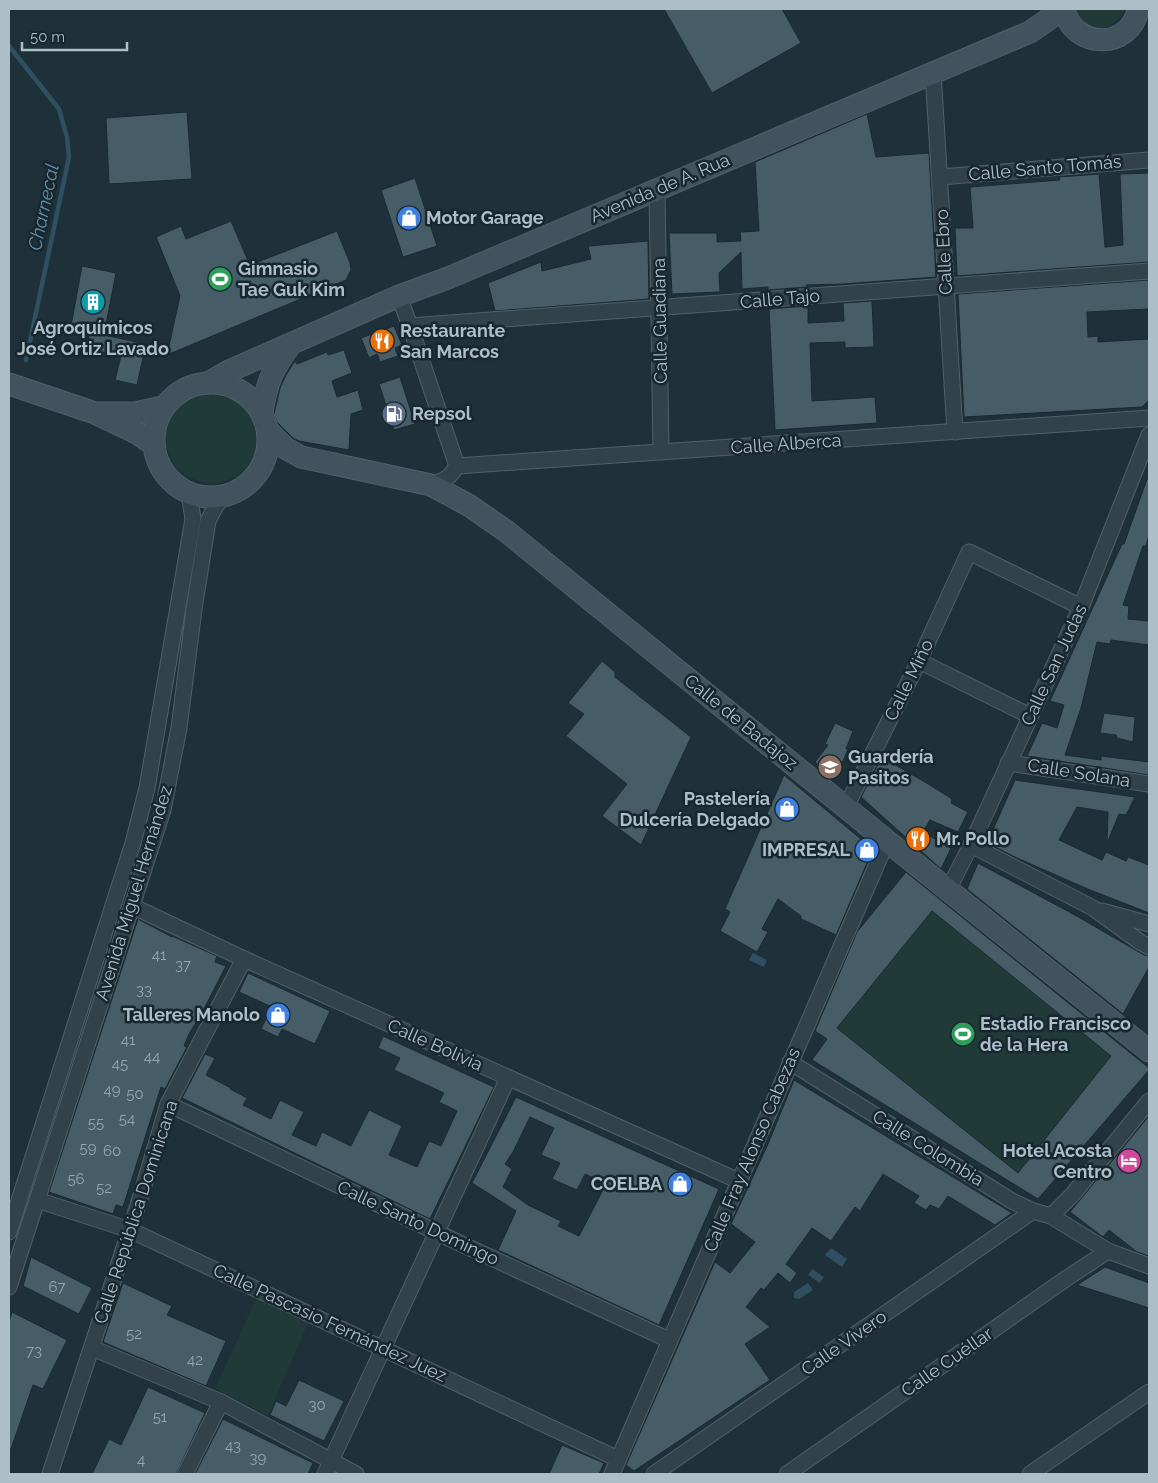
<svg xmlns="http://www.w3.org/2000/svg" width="1158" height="1483" viewBox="0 0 1158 1483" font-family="Raleway,sans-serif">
	<rect width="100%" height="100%" fill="#1e313a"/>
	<g fill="#203b37">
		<path d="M1075 9H1125C1114 33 1083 36 1075 9Z"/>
		<circle cx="212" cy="437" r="46"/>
		<polygon points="906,872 1149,1068 1149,1070 1038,1199 1009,1180 812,1029 850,942"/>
		<polygon points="256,1299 308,1323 268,1415 215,1389"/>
	</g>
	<g fill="#2e5061">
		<polygon points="753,953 767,960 764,967 749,960"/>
		<polygon points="831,1248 847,1259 842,1267 825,1255"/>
		<polygon points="812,1269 824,1277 820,1283 808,1275"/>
		<polygon points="808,1283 813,1290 799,1299 794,1298 794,1292"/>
	</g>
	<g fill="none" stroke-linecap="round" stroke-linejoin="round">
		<polyline stroke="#2e5061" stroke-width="4.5" points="9,46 59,109 67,137 69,157 26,360"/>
	</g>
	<g fill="#465c67" stroke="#1a2931" fill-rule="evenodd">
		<polygon points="664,9 782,9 801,43 712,93"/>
		<polygon points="187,112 192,179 109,184 106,118"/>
		<polygon points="867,114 876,157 929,153 936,277 843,284 806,285 807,287 768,290 768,287 742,289 741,252 719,273 720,292 672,294 669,233 717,233 717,242 741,241 740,232 759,231 755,162"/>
		<polygon points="1149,173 1149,262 957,276 955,228 973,228 970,187 1060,180 1059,177 1099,174 1105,247 1123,245 1120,174"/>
		<polygon points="415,178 437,246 403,257 381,190"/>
		<polygon points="231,221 250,265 337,231 350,263 351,270 346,280 167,355 180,296 156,237 181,226 186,239"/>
		<polygon points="648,241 649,299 495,311 488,283 541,262 542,271 591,259 588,246"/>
		<polygon points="82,266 116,273 104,335 146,344 137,385 115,380 121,356 87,349 89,335 70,331"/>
		<polygon points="1149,280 1149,309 1087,312 1088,337 1098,336 1098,342 1149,339 1149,400 1142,407 964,417 958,294"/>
		<polygon points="872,301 874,347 845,348 845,342 810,343 812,401 875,397 877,423 775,430 769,309 808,306 808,323 844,321 843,303"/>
		<polygon points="394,326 402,345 395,348 398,356 380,362 377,354 369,358 361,338"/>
		<polygon points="344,350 352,373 332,381 337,397 358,390 363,410 351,414 349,450 299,441 293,438 277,422 274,414 280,388 286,375 295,361 297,364 327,352 328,355"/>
		<polygon points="400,377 415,424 394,430 379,384"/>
		<polygon points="1147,479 1149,479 1149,535 1146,546 1143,546 1123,605 1129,606 1128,619 1149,621 1149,645 1111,640 1110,644 1097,642 1081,708 1065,755 1101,760 1101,756 1149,762 1149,775 1027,756 1042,723 1057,728 1064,705 1050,701 1122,544 1124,544"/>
		<polygon points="602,661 615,672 615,677 691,737 641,845 602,816 627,784 566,736 584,714 568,703"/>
		<polygon points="1104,713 1135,717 1133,742 1117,738 1116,735 1100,733"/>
		<polygon points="835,723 853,731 846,749 848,749 843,761 832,776 815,762 828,745 825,744"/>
		<polygon points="882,757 930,785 952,799 951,803 968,812 958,832 930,820 923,832 951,848 941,869 861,797"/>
		<polygon points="784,775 873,849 836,935 801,919 801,916 778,899 762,929 768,932 757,952 720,931 730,912 725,909"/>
		<polygon points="1015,780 1135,797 1126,815 1119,814 1108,841 1107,840 1108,812 1077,807 1059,840 1102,860 1106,852 1126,861 1128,857 1149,865 1149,913 1090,890 1017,858 987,843"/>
		<polygon points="978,863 1075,915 1144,955 1149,956 1149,967 1123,1014 967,889"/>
		<path d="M906 872 1149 1068V1070L1038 1199 812 1060 827 1039 815 1031 857 932ZM932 911 1111 1056 1018 1173 837 1028Z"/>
		<polygon points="138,919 172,937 172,936 217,956 215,962 226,966 203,1011 189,1034 184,1046 187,1047 165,1089 161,1087 123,1207 116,1205 113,1214 49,1192"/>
		<polygon points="248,973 330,1011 315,1044 282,1029 278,1037 261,1029 272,1007 239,992"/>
		<polygon points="383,1036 494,1087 430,1219 182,1098 205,1054 215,1058 206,1075 231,1088 230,1089 247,1098 243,1105 271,1119 280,1100 304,1112 292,1135 316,1146 322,1132 351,1146 369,1110 402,1126 389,1155 417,1167 429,1141 441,1146 457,1111 439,1102 444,1093 394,1070 400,1058 378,1048"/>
		<polygon points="794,1080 1012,1213 995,1225 948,1196 939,1209 930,1205 926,1210 914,1203 919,1196 883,1174 860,1211 855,1207 831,1241 812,1228 786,1264 797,1273 790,1283 778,1273 764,1290 761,1288 746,1307 770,1327 745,1344 770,1380 634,1471 626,1465 715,1262 730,1273 755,1242 731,1224 768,1144"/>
		<path d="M516 1097 719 1189 659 1325 498 1250 516 1211 472 1183ZM530 1117 554 1128 541 1155 560 1163 552 1179 577 1190 585 1174 606 1184 579 1236 558 1226 561 1221 528 1205 503 1187 512 1169 505 1164 513 1152Z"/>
		<polygon points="1149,1116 1149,1256 1137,1252 1109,1230 1103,1237 1070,1212"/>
		<polygon points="31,1257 92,1288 79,1314 23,1286"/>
		<polygon points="1105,1267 1149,1283 1149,1308 1077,1285"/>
		<polygon points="123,1283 172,1306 167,1315 226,1341 206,1386 103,1342"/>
		<polygon points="12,1312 67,1340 43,1389 33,1385 11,1449 9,1448 9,1322"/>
		<polygon points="299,1380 344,1401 324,1441 270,1415 276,1401 286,1406"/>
		<polygon points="148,1387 205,1413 176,1474 92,1474 109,1439 121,1445"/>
		<polygon points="223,1419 313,1463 308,1474 195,1474"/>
		<polygon points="562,1445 604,1463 599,1474 549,1474"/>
	</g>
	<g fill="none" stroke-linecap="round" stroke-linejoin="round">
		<defs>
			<g id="street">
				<polyline points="933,72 955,432"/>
				<polyline points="940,177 1149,160"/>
				<polyline points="657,190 661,452"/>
				<polyline points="399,296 410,326 457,466"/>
				<path d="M410 326C657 309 903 288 1149 271"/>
				<path d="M431 485C443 481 450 478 457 466L1149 418"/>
				<polyline points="919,661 1030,716"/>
				<polyline points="1008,763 1149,784"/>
				<polyline points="846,807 919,661 969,552 1081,607"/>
				<polyline points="971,845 1093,908 1140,942 1149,947"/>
				<polyline points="948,890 971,845 1081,607 1149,435"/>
				<polyline points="132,906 244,959 739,1181"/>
				<polyline points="1102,911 1149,924"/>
				<polyline points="790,1062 1012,1201 1033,1211 1051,1216 1108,1251 1149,1266"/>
				<polyline points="168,1104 455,1241 669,1340"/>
				<polyline points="37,1200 130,1230 618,1459"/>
				<polyline points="1051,1216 1073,1194 1149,1101"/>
				<polyline points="9,1232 133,843 147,788 193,519 189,493"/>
				<polyline points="9,1287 163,810 179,728 194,609 208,521 217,504 228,494"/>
				<polyline points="92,1348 221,1402 356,1474"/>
				<polyline points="50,1474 139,1202 168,1104 244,959"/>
				<polyline points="185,1474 221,1402"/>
				<polyline points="325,1474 508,1078"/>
				<polyline points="612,1474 887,841"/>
				<polyline points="654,1474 1033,1211"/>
				<polyline points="787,1474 1067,1278 1108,1251"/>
				<polyline points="1030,1474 1149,1392"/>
			</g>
			<g id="secondary">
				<path d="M1064 9C1073 50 1131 50 1138 9"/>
				<circle cx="211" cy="440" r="57"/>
				<polyline points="208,383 229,371 399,296 448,278 1030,32 1049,19 1057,9"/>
				<polyline points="9,384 95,413 137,433 154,445"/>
				<path d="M262 412C267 382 272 370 290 345"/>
				<polyline points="100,413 135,413 162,407"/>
				<polyline points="268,431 285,448 301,457 431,485 470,506 506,531 887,841 1149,1051"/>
			</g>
		</defs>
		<use href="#street" stroke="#506068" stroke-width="17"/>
		<use href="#secondary" stroke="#506068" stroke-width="23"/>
		<use href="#street" stroke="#32424a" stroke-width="15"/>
		<use href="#secondary" stroke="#40535e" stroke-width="21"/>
	</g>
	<defs>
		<symbol id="shop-disc" viewBox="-11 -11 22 22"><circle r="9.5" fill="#3f7fe0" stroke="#18272f"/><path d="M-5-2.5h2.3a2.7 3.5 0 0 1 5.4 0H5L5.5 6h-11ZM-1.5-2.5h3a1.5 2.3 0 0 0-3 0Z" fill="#fff"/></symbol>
		<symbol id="stadium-disc" viewBox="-11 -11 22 22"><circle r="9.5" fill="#2e9e5b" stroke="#18272f"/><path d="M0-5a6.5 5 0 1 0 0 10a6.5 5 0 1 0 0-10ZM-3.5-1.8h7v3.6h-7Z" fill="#fff"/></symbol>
		<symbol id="building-disc" viewBox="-11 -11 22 22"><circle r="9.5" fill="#0f9aa8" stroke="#18272f"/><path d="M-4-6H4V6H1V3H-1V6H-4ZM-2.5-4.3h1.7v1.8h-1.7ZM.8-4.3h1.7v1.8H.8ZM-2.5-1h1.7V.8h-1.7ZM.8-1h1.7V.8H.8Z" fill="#fff"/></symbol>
		<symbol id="restaurant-disc" viewBox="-11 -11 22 22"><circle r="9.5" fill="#e8710a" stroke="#18272f"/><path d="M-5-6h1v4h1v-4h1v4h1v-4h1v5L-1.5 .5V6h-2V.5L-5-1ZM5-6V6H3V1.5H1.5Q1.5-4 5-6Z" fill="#fff"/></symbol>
		<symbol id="fuel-disc" viewBox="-11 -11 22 22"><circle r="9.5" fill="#5c6f8a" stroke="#18272f"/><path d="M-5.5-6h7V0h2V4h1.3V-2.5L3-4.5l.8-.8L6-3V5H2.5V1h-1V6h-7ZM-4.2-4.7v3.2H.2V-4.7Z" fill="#fff"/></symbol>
		<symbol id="school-disc" viewBox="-11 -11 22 22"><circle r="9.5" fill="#8d6e63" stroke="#18272f"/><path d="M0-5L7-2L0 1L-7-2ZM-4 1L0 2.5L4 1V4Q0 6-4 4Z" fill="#fff"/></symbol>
		<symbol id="hotel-disc" viewBox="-11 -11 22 22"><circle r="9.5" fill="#d1479c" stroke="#18272f"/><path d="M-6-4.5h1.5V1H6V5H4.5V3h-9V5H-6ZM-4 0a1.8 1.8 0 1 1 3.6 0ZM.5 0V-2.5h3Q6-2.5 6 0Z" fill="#fff"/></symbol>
	</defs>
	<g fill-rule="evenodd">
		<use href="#shop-disc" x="395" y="204" width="28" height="28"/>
		<use href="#stadium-disc" x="206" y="265" width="28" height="28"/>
		<use href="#building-disc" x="79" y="288" width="28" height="28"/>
		<use href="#restaurant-disc" x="368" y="327" width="28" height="28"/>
		<use href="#fuel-disc" x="380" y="400" width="28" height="28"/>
		<use href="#school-disc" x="816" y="753" width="28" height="28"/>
		<use href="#shop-disc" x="773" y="795" width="28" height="28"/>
		<use href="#restaurant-disc" x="904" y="825" width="28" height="28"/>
		<use href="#shop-disc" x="853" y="836" width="28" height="28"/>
		<use href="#shop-disc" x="264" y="1001" width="28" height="28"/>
		<use href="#stadium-disc" x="949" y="1020" width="28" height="28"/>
		<use href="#hotel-disc" x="1115" y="1147" width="28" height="28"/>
		<use href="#shop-disc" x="666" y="1170" width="28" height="28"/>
	</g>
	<g text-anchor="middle" stroke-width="5" stroke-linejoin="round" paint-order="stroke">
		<g font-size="15" fill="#92a6af">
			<text x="159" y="960">41</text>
			<text x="183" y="970">37</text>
			<text x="144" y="995">33</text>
			<text x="128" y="1045">41</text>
			<text x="152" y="1062">44</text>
			<text x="120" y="1069">45</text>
			<text x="112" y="1095">49</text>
			<text x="135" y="1099">50</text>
			<text x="127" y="1124">54</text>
			<text x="96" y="1128">55</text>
			<text x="88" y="1153">59</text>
			<text x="112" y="1156">60</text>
			<text x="76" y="1184">56</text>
			<text x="104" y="1193">52</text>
			<text x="57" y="1292">67</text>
			<text x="134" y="1339">52</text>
			<text x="34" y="1356">73</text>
			<text x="195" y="1365">42</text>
			<text x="317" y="1410">30</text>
			<text x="160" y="1422">51</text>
			<text x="233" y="1451">43</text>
			<text x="258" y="1463">39</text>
			<text x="141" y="1465">4</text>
		</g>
		<g font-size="18" fill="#acbec7" stroke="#18272f">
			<text transform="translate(1045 168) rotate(-5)" y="6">Calle Santo Tomás</text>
			<text transform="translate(660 188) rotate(-23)" y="6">Avenida de A. Rua</text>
			<text transform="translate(944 252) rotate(-93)" y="6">Calle Ebro</text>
			<text transform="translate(780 299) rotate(-5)" y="6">Calle Tajo</text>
			<text transform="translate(660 321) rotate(-91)" y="6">Calle Guadiana</text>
			<text transform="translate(786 444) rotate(-4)" y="6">Calle Alberca</text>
			<text transform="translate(1054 665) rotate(-65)" y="6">Calle San Judas</text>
			<text transform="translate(909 680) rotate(-64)" y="6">Calle Miño</text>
			<text transform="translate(741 722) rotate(39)" y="6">Calle de Badajoz</text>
			<text transform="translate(1079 773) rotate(9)" y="6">Calle Solana</text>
			<text transform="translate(134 893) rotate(-73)" y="6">Avenida Miguel Hernández</text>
			<text transform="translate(435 1045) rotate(24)" y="6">Calle Bolivia</text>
			<text transform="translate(928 1148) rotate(32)" y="6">Calle Colombia</text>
			<text transform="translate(752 1150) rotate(-67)" y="6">Calle Fray Alonso Cabezas</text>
			<text transform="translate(136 1212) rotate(-72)" y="6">Calle República Dominicana</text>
			<text transform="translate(418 1223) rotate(25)" y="6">Calle Santo Domingo</text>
			<text transform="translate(330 1323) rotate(25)" y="6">Calle Pascasio Fernández Juez</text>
			<text transform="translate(844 1343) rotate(-35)" y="6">Calle Vivero</text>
			<text transform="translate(947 1362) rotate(-35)" y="6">Calle Cuéllar</text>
		</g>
		<g font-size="18" font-weight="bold" fill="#acbec7" stroke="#18272f" text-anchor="start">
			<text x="426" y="224">Motor Garage</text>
			<text x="238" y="275">Gimnasio<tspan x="238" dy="21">Tae Guk Kim</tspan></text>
			<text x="93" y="334" text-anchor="middle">Agroquímicos<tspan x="93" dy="21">José Ortiz Lavado</tspan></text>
			<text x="400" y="337">Restaurante<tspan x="400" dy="21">San Marcos</tspan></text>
			<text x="412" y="420">Repsol</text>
			<text x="848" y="763">Guardería<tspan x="848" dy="21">Pasitos</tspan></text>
			<text x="770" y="805" text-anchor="end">Pastelería<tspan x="770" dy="21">Dulcería Delgado</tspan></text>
			<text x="936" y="845">Mr. Pollo</text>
			<text x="850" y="856" text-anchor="end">IMPRESAL</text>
			<text x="260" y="1021" text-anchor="end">Talleres Manolo</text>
			<text x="980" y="1030">Estadio Francisco<tspan x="980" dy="21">de la Hera</tspan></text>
			<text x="1112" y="1157" text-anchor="end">Hotel Acosta<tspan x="1112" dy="21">Centro</tspan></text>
			<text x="662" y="1190" text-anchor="end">COELBA</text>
		</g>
		<g font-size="19" font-style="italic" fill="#6193aa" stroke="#18272f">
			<text transform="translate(43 207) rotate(-78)" y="7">Charnecal</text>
		</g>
	</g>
	<rect width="1158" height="1483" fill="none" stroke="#acbec7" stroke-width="20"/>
	<path d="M22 42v8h105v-8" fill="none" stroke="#acbec7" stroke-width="2.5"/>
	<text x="30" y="42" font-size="15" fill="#acbec7" stroke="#18272f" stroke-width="4" paint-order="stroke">50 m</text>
</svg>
